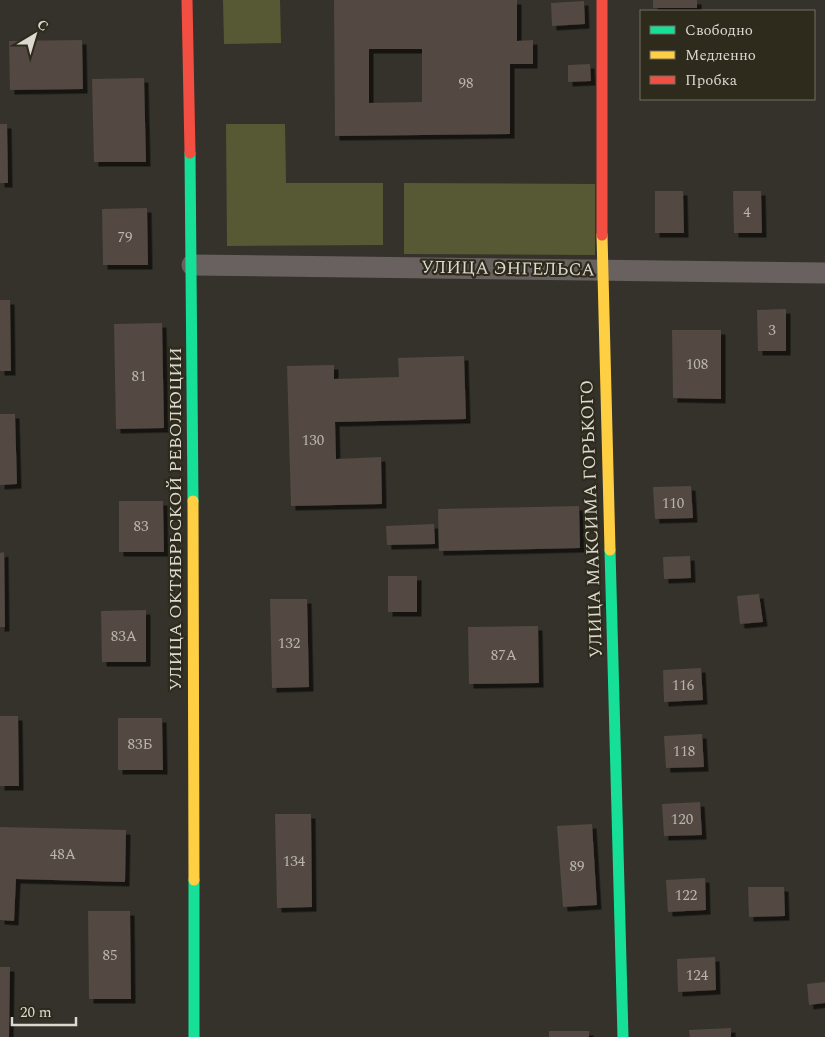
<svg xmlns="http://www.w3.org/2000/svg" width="825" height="1037" viewBox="0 0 825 1037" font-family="Spectral,serif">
	<defs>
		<filter id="shadow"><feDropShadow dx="4.5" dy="4.5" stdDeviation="0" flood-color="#0009"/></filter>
	</defs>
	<rect width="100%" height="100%" fill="#34322a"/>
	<g fill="#565933">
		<polygon points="223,0 280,0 281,43 224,44"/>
		<polygon points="226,124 285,124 286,183 383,183 383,245 227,246"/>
		<polygon points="404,183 595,184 595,255 404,254"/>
	</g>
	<g fill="#524842" fill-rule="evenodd" filter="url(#shadow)">
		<path d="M334 0H517V41L533 40V64H510V134L335 136ZM369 49H422V102L369 103Z"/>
		<rect x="653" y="0" width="44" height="8"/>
		<polygon points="584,1 585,24 552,26 551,3"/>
		<polygon points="82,40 83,89 10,90 9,41"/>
		<polygon points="590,64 591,81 568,82 568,65"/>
		<polygon points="144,78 146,162 94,162 92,79"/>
		<polygon points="0,124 7,124 8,183 0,183"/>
		<polygon points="655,191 683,191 684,233 655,233"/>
		<polygon points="733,191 761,191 762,233 734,233"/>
		<polygon points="147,208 148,265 103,265 102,209"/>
		<polygon points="0,300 10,300 11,371 0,371"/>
		<polygon points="786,309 786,351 758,351 757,310"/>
		<polygon points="162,323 164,428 116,429 114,324"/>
		<polygon points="672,330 721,330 721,399 673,398"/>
		<polygon points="464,356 466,419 335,422 336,459 381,457 382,504 291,506 287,366 334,365 334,379 399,377 398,358"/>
		<polygon points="0,414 15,414 17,484 0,485"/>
		<polygon points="691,486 693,518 655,519 653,487"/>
		<polygon points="119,501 163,501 164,552 119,552"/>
		<polygon points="579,506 580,548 439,551 438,509"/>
		<polygon points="434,524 435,544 387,545 386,526"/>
		<polygon points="4,552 5,627 0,627 0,553"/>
		<polygon points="690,556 691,578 664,579 663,557"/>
		<rect x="388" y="576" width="29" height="36"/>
		<polygon points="759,594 763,622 740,624 737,596"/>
		<polygon points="270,599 307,599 309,687 272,688"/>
		<polygon points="146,610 146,662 102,662 101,611"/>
		<polygon points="538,626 539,683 469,684 468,627"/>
		<polygon points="701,668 703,700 664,702 663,670"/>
		<polygon points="0,716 18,716 19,786 0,786"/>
		<polygon points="118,718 162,718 163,770 118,770"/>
		<polygon points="702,734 704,767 666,768 664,736"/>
		<polygon points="700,802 702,835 664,836 662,804"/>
		<polygon points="275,814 311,814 312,907 277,908"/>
		<polygon points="592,824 597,905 563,907 557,826"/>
		<polygon points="0,827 126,830 125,882 16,879 14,921 0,920"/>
		<polygon points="705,878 706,910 668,912 666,880"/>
		<polygon points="748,887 784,887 785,916 749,917"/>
		<polygon points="88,911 130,911 131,999 89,999"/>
		<polygon points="715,957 716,990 678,992 677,959"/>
		<polygon points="0,967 10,967 9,1037 0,1037"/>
		<polygon points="825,982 825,1003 809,1005 807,984"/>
		<polygon points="731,1028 731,1037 690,1037 689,1030"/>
		<rect x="549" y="1031" width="40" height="6"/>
	</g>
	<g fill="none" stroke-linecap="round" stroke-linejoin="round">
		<polyline stroke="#696060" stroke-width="21" points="192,265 825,273"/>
		<g stroke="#16e098" stroke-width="11">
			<polyline points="190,153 193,501"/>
			<polyline points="610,550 623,1037"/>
			<polyline points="194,880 194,1037"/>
		</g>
		<g stroke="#ffcf43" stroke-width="11">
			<polyline points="602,235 610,550"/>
			<polyline points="193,501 194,880"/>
		</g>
		<g stroke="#f24e42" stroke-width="11">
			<polyline points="187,0 190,153"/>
			<polyline points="602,0 602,235"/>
		</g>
	</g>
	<g text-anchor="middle" stroke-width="4.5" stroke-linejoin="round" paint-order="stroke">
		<g font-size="15" fill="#b9b5ac">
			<text x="466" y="88">98</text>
			<text x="747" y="217">4</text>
			<text x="125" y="242">79</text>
			<text x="772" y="335">3</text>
			<text x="697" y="369">108</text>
			<text x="139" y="381">81</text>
			<text x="313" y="445">130</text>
			<text x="673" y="508">110</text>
			<text x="141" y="531">83</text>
			<text x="124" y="641">83А</text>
			<text x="289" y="648">132</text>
			<text x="504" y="660">87А</text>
			<text x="683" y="690">116</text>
			<text x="140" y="749">83Б</text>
			<text x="684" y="756">118</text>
			<text x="682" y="824">120</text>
			<text x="63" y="859">48А</text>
			<text x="294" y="866">134</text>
			<text x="577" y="871">89</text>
			<text x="686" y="900">122</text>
			<text x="110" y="960">85</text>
			<text x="697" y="980">124</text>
		</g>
		<g font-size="18" fill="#dbd9d0" stroke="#2e2a1c">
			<text transform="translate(508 268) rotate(1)" y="6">УЛИЦА ЭНГЕЛЬСА</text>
			<text transform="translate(175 519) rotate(-90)" y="6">УЛИЦА ОКТЯБРЬСКОЙ РЕВОЛЮЦИИ</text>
			<text transform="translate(591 519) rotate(-92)" y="6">УЛИЦА МАКСИМА ГОРЬКОГО</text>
		</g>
	</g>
	<rect x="640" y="10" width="175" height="90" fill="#2e2a1c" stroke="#737064"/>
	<rect x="650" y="26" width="25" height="8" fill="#16e098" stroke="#737064"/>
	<text x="685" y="35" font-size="15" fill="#dbd9d0">Свободно</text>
	<rect x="650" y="51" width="25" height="8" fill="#ffcf43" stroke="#737064"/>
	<text x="685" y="60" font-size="15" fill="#dbd9d0">Медленно</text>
	<rect x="650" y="76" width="25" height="8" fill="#f24e42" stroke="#737064"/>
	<text x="685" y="85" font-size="15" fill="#dbd9d0">Пробка</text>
	<g transform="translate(35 35) rotate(38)" stroke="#2e2a1c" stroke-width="4" paint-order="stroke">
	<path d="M0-4L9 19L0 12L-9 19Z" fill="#dbd9d0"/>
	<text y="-8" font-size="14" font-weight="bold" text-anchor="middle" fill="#dbd9d0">С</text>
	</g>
	<path d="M12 1017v8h64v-8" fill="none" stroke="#dbd9d0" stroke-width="2.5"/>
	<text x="20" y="1017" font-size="15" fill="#dbd9d0" stroke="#2e2a1c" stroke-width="4" paint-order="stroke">20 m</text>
</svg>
